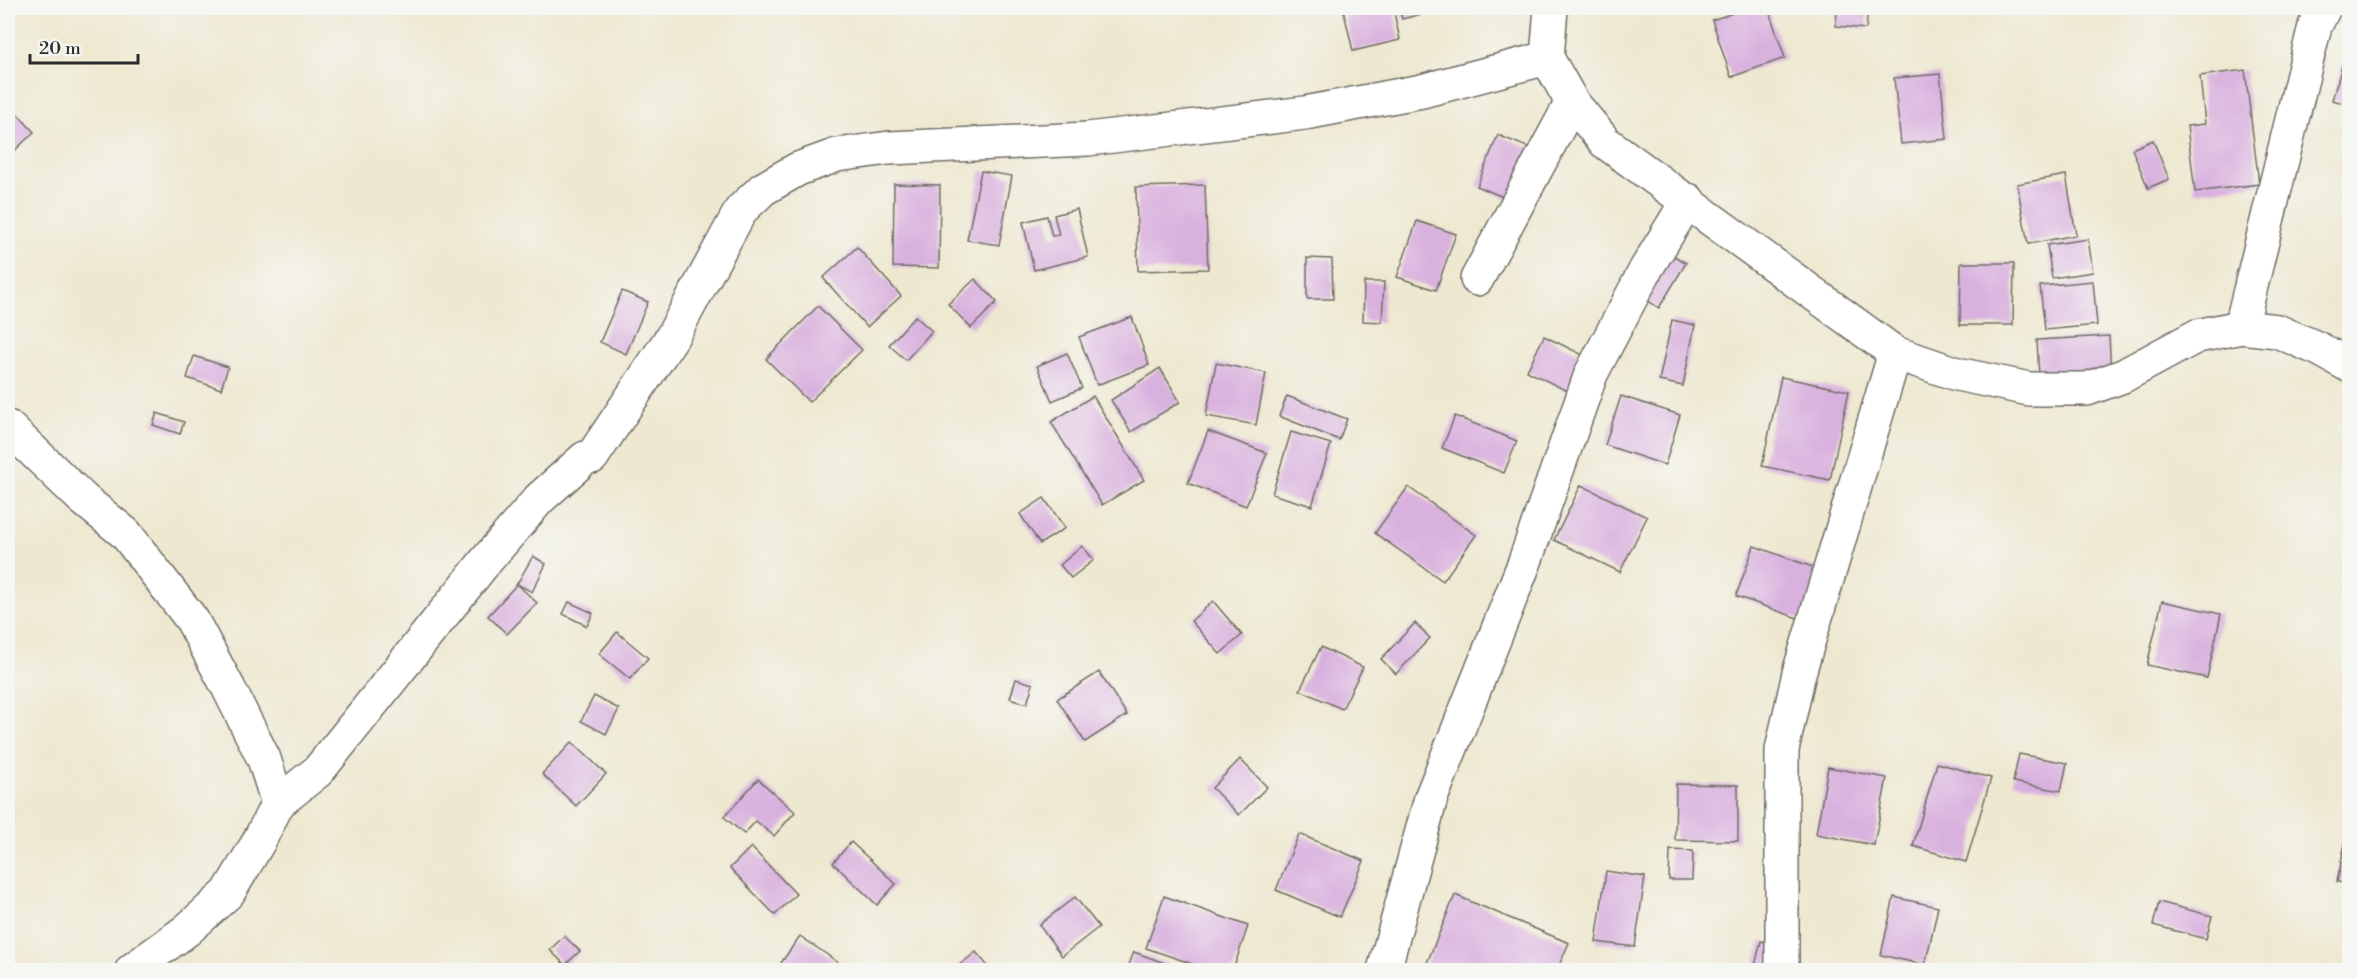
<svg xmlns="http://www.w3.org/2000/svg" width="2357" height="978" viewBox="0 0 2357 978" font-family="'Libre Bodoni',serif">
	<rect width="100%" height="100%" fill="#f6f6f2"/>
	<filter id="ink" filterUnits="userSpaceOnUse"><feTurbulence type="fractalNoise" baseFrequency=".0167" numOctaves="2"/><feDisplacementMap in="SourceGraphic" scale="12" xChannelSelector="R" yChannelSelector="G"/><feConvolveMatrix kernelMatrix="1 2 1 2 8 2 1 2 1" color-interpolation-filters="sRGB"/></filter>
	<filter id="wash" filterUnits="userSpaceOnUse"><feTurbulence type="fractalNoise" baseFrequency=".008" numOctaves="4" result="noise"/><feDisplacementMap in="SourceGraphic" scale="24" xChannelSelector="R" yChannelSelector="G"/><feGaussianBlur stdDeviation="1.35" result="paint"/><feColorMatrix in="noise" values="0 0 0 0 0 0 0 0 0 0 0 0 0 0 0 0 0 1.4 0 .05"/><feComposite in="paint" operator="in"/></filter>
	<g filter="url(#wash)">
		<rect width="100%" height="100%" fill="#eee8d0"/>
		<g id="blocks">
			<g fill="#d9b1de">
				<polygon points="1343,8 1393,8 1400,40 1353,51"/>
				<polygon points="1399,8 1424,8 1426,13 1402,19"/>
				<polygon points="1748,8 1768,8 1785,58 1731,77 1712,20"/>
				<polygon points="1837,8 1868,8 1866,29 1836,26"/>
				<polygon points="2350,39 2350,105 2332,100"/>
				<polygon points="2245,70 2259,184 2195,192 2187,126 2205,124 2200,76"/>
				<polygon points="1940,74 1947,139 1901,144 1894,78"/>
				<polygon points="12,108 34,132 8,157 8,112"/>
				<polygon points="1498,135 1539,152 1517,203 1477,186"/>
				<polygon points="2153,140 2169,179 2148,188 2132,149"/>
				<polygon points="981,171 1012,176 999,245 967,240"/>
				<polygon points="2066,175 2076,235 2028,244 2017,184"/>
				<polygon points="894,184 940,185 939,268 893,267"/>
				<polygon points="1205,185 1208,269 1138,271 1136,187"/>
				<polygon points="1077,209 1088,257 1034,270 1023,222 1047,216 1052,236 1059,235 1054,215"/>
				<polygon points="1417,221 1456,234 1436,290 1397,277"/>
				<polygon points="2088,239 2093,272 2052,278 2047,245"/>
				<polygon points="857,247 901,296 867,327 823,278"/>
				<polygon points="1666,251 1686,263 1659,308 1639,295"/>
				<polygon points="1307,258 1332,259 1333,299 1307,299"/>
				<polygon points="1961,263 2014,263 2013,325 1960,325"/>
				<polygon points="975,279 997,302 971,328 948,304"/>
				<polygon points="2093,281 2097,325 2045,330 2040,286"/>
				<polygon points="1364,282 1384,282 1382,322 1363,321"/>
				<polygon points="622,291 648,302 626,354 600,342"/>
				<polygon points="818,306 862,350 809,402 766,359"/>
				<polygon points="915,316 932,331 906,360 889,345"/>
				<polygon points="1132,317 1149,365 1097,385 1079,337"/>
				<polygon points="1672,320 1695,325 1683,386 1659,381"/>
				<polygon points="1544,336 1585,356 1567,391 1527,371"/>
				<polygon points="2109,336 2111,373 2039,377 2037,340"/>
				<polygon points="1067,353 1082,388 1052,401 1037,366"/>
				<polygon points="194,356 228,367 221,389 187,378"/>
				<polygon points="1216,363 1266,373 1256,425 1206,416"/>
				<polygon points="1160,368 1180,402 1131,432 1111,400"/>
				<polygon points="1781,377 1849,391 1830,480 1762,466"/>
				<polygon points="1093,396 1144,480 1102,505 1051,422"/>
				<polygon points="1287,396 1347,419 1339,440 1279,416"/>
				<polygon points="1621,396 1680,415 1665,465 1605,445"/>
				<polygon points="157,413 184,422 180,434 153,425"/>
				<polygon points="1455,416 1517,441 1504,473 1442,448"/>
				<polygon points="1208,431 1267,453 1246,506 1188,483"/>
				<polygon points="1291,432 1331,444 1312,506 1272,494"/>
				<polygon points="1581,485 1647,517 1620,572 1554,540"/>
				<polygon points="1408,487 1476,535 1443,581 1375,533"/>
				<polygon points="1044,498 1065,528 1040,544 1020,514"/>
				<polygon points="1082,546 1094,560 1071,578 1060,565"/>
				<polygon points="1754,546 1821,570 1803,620 1736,596"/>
				<polygon points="533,556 546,564 532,592 517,584"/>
				<polygon points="517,584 537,603 507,634 488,616"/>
				<polygon points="1213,601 1242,635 1220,654 1191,621"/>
				<polygon points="2162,601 2221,614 2207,678 2147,665"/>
				<polygon points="569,602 593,613 587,626 563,614"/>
				<polygon points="1415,623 1430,638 1396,674 1381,659"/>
				<polygon points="617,632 648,658 630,679 599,654"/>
				<polygon points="1321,647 1363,667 1342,709 1300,690"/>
				<polygon points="1099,672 1127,715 1085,742 1057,699"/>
				<polygon points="1016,679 1033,684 1027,704 1010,698"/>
				<polygon points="594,696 619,709 606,734 581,721"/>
				<polygon points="572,742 606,774 576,806 542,774"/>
				<polygon points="2019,754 2067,763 2061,791 2013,782"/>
				<polygon points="1240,759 1267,787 1239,815 1212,788"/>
				<polygon points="1937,763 1991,778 1966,862 1913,846"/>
				<polygon points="1828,767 1887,778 1874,845 1816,834"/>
				<polygon points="758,779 795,812 774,836 756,821 744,834 724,817"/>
				<polygon points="1676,784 1738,785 1738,841 1675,840"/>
				<polygon points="2348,829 2350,829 2350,884 2337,882"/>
				<polygon points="1299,834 1364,861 1340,917 1276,890"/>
				<polygon points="851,842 896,884 877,905 833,863"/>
				<polygon points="751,847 796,894 775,915 730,868"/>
				<polygon points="1670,850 1693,851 1692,880 1669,880"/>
				<polygon points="1606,871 1645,877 1635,947 1596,942"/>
				<polygon points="1455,895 1569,943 1557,970 1424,970"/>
				<polygon points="1164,896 1248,926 1233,970 1210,970 1146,948"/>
				<polygon points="1075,897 1099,927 1062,956 1039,925"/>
				<polygon points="1894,897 1938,907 1925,965 1881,955"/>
				<polygon points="2159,902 2212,916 2206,939 2153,925"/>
				<polygon points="564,936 580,951 565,965 550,950"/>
				<polygon points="800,936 849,970 776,970"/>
				<polygon points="1761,941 1779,946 1772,970 1754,970"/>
				<polygon points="976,952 991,970 953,970"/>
				<polygon points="1134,952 1184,970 1127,970"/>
			</g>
		</g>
	</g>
	<g filter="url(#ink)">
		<use href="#blocks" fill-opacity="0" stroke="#6f6d65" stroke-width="1.5"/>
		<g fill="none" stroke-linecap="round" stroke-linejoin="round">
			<defs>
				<g id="minor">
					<polyline points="1551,8 1547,58 1572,102 1605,142 1895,353 1957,374 2029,389 2087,389 2123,376 2197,336 2241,327 2277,331 2319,349 2350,366"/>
					<polyline points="1477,279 1572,102"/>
					<polyline points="2241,327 2315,26 2324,8"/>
					<polyline points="8,427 83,499 126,534 192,620 228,687 264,759 278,803"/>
					<polyline points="132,970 187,930 228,893 258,843 278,803 318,771 485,562 539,499 585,458 592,457 672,337 741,210 763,189 798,169 837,155 889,148 1088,139 1305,113 1422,91 1547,58"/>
					<polyline points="1384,970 1431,798 1524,564 1591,374 1646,269 1688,200"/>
					<polyline points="1782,970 1782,750 1799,673 1895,353"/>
				</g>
			</defs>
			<use href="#minor" stroke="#6f6d65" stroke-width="36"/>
			<use href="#minor" stroke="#fff" stroke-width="33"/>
		</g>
	</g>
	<rect width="2357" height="978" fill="none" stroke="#f6f6f2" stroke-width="30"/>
	<path d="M30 54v9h108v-9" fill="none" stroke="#2b2b2b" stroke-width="3"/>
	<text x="39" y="54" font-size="18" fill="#2b2b2b" stroke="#f6f6f2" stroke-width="4.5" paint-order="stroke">20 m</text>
</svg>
